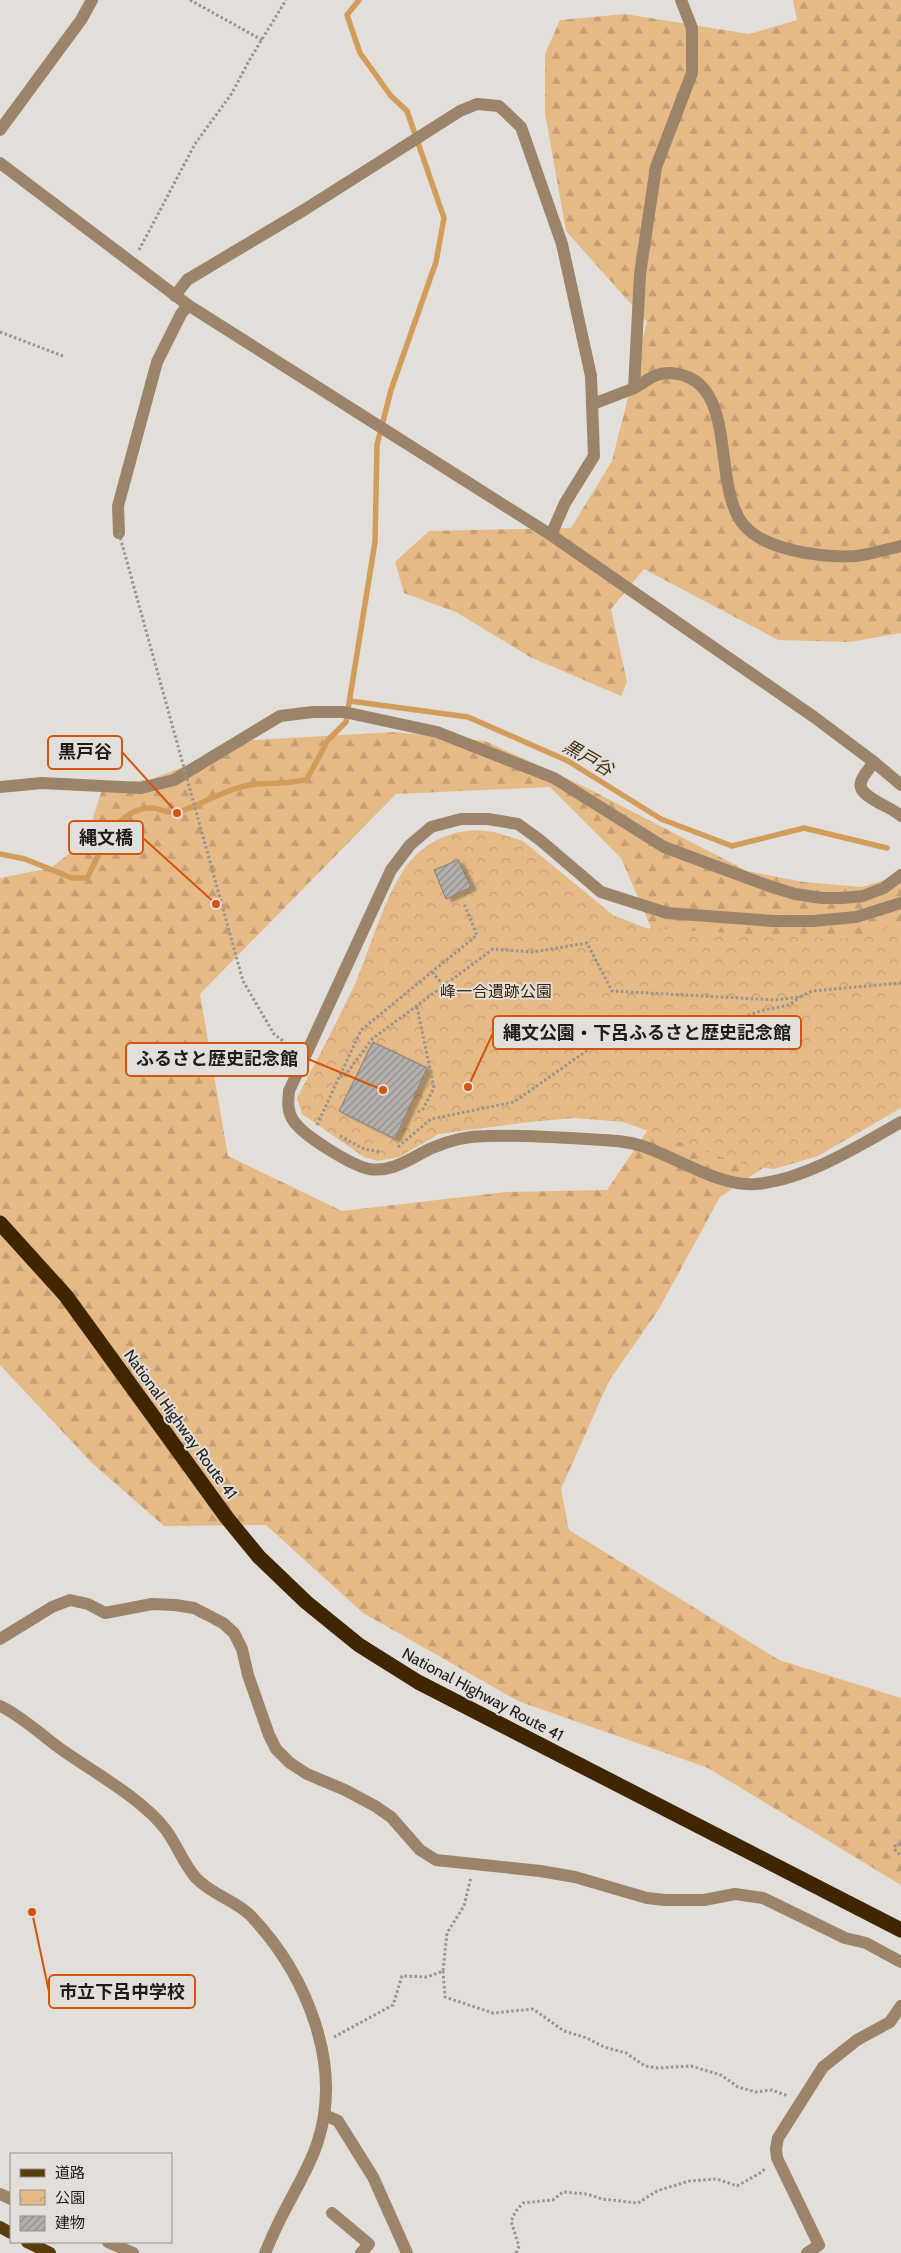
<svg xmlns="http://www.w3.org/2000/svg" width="901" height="2253" viewBox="0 0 901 2253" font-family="Cabin,'Noto Sans JP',sans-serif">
	<defs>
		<pattern id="forest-firs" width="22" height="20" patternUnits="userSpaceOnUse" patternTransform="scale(1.25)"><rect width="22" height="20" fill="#e6ba86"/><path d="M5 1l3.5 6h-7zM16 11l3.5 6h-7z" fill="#c59f73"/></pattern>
		<pattern id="park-crowns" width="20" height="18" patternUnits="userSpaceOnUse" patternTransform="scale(1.25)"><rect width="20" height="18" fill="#e6ba86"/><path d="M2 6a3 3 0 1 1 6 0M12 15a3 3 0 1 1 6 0" fill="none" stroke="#c59f73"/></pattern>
		<pattern id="building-hatch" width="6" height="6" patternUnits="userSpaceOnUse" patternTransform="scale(1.25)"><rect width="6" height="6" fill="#b3afab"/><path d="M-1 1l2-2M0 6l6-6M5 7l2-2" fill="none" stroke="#918e8a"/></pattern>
		<filter id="shadow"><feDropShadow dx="5.5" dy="3" stdDeviation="1" flood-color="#0004"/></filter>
	</defs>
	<rect width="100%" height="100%" fill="#e2dfda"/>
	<g fill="url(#forest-firs)" fill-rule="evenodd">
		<polygon points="793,0 901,0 901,633 850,642 778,640 644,569 611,609 627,682 621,696 530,657 456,612 404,593 395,562 429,531 571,528 612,461 647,322 566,231 545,113 545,54 560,20 625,14 749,34 797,20"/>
		<path d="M395 732 485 741 585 787 747 871 804 882 862 887 901 875V1065L825 1126 720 1197 659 1309 609 1381 561 1489 569 1530 779 1660 901 1698V1885L708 1768 518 1701 363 1613 266 1525 164 1526 92 1463 0 1365V878L51 868 86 840 104 783 149 780 253 740ZM550 787 621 858 703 1048 607 1190 506 1192 342 1211 228 1156 200 994 396 794Z"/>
	</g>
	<path fill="url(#park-crowns)" d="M479 830 494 832 523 841 613 915 646 928 841 939 880 931 901 921V1108L818 1156 774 1169 744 1165 623 1122 575 1118 529 1122 439 1134 399 1157 378 1161 364 1157 302 1114 297 1098C316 1061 336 1024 354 986 371 949 388 880 417 854 436 837 455 831 479 830Z"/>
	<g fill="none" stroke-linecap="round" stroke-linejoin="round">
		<g stroke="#d29d5b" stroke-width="5.5">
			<polyline points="350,701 468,717 568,761 661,819 732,846 804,828 887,848"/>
			<path d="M0 854 25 859 72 878H87C101 852 114 810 149 808 159 807 170 815 179 812 203 804 225 789 250 785 270 782 288 785 307 779L328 740 346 722 375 542 377 445 391 390 436 262 444 218 407 111 391 96 360 53 347 15 359 0"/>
		</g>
	</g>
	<g fill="url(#building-hatch)" stroke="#827f7b" filter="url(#shadow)">
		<polygon points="458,860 471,887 446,899 434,870"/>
		<polygon points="373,1042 427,1068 395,1139 339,1111"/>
	</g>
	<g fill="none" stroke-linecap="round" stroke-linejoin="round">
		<g stroke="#979591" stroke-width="3" stroke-dasharray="2.5 2.5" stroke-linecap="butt">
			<polyline points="190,0 262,40"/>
			<polyline points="139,250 195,144 232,93 250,59 286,0"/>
			<polyline points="0,332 63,356"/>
			<polyline points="432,972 444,986"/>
			<polyline points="243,981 274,1034 292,1048"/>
			<polyline points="417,1007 434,1088 423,1109 418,1112"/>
			<polyline points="340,1076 344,1077 372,1039 493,949 533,952 587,943 612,991 775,1000 800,997 812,991 901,983"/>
			<polyline points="317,1125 361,1030 477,935 464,904"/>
			<polyline points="340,1136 364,1149 381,1152"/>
			<polyline points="398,1147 431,1119 514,1102 592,1047 607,1043 649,1046 678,1034 716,1026 764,1010 789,1005 800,997"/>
			<polyline points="901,1844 895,1846 894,1849 901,1856"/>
			<polyline points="443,1971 445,1997 493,2013 533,2009 564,2031 587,2038 604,2047 626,2053 645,2066 658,2068 691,2066 721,2075 738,2087 756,2092 772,2090 788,2096"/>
			<polyline points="334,2037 393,2005 402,1976 427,1977 443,1971 447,1933 464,1906 471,1877"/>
			<polyline points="516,2253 519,2246 511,2221 516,2211 523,2203 553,2200 563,2192 587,2194 602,2199 638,2203 657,2191 689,2181 717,2179 737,2186 762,2172 766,2167"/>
		</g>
		<g stroke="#9b846a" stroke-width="12">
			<polyline points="0,130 81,20 92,0"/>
			<polyline points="0,163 188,305 551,535 814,717 874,762 901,785"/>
			<polyline points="175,296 187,280 304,210 460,111 477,104 499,106 521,127 562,244 591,376 594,456 565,503 551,535"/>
			<polyline points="634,388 640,274 656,167 692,73 692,28 681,0"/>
			<path d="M593 404C606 399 619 394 632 389 645 383 654 372 670 373 741 377 710 483 743 524 764 551 825 558 856 556 871 554 887 549 901 546"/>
			<polyline points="119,533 118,506 157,362 181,314 188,305"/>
			<path d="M874 762C870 768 863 775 861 782 856 797 891 806 901 816"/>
			<polyline points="0,787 42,783 141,788 174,780 280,716 313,712 344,712 437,732 554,778 664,847 772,887 795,894 822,898 843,898 863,896 884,888 901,875"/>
			<path d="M901 903 856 917 813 921H773L667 913 601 892 540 840 518 824 488 819H461L431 827 410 845 391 870 289 1091C288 1102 287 1111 293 1120 303 1136 351 1165 369 1169 393 1173 412 1157 432 1148 450 1140 468 1136 487 1136 520 1135 553 1137 586 1139 604 1140 624 1140 642 1146 676 1157 719 1187 756 1184 805 1180 859 1146 901 1122"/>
			<polyline points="0,1639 52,1607 70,1600 88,1604 105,1613 152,1604 175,1605 194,1608 223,1623 234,1633 242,1649 248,1675 269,1735 276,1749 290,1763 307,1774 345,1790 375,1806 391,1817 420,1850 436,1860 540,1871 575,1877 647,1898 665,1900 704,1900 735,1894 763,1898 845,1938 866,1943 901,1962"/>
			<path d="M0 1706C17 1713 42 1735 58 1747 91 1771 142 1798 166 1830 177 1845 183 1863 196 1878 213 1896 236 1900 251 1916 306 1974 344 2065 317 2144 309 2168 295 2190 284 2212 277 2225 271 2239 265 2253"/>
			<polyline points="325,2115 338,2121 373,2177 407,2253"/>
			<polyline points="0,2194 11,2199"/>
			<polyline points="332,2213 369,2244 361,2253"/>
			<polyline points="108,2242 133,2253"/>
			<polyline points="807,2253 819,2245 777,2158 776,2149 778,2138 823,2067 857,2040 890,2022 901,2006"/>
		</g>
		<g stroke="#5b3c11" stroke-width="12">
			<polyline points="0,2227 11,2233"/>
			<polyline points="27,2242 50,2253"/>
		</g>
		<polyline stroke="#3f2500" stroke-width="15" points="0,1223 66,1296 227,1518 259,1557 306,1602 359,1645 418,1682 901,1930"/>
		<polyline stroke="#979591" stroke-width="3" stroke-dasharray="2.5 2.5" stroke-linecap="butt" points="119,533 243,981"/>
	</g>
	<g text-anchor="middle" stroke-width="4" stroke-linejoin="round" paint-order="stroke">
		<g font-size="16" fill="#3a2406" stroke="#e2dfda">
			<text x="496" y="997">峰一合遺跡公園</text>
		</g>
		<g font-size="16" fill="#1d1c1a" stroke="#e2dfda">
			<text transform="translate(181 1424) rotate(54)" y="6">National Highway Route 41</text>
			<text transform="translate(483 1694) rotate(28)" y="6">National Highway Route 41</text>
		</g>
		<g font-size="18" font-style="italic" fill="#442e10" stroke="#e2dfda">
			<text transform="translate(588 758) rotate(30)" y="6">黒戸谷</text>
		</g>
	</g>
	<path fill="none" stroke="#d4530d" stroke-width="2" d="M177 813L122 752M216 904L143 838M468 1087L493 1033M383 1090L308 1059M32 1912L49 1992"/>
	<g fill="#d4530d" stroke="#e2dfda" stroke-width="2">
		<circle cx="177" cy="813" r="5"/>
		<circle cx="216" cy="904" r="5"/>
		<circle cx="468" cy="1087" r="5"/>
		<circle cx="383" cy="1090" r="5"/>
		<circle cx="32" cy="1912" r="5"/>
	</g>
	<g fill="#e2dfda" stroke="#d4530d" stroke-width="2">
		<rect x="48" y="736" width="74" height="33" rx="5"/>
		<rect x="69" y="821" width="74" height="33" rx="5"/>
		<rect x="493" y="1016" width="308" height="33" rx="5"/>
		<rect x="126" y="1043" width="182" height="33" rx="5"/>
		<rect x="49" y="1975" width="146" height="33" rx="5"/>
	</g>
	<g font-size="18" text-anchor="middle" font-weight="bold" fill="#1d1c1a">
		<text x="85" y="758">黒戸谷</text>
		<text x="106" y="844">縄文橋</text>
		<text x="647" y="1039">縄文公園・下呂ふるさと歴史記念館</text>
		<text x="217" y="1065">ふるさと歴史記念館</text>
		<text x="122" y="1998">市立下呂中学校</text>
	</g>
	<rect x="10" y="2153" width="162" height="90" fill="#e2dfda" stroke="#93918d"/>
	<rect x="20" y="2169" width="25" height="8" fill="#5b3c11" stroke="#93918d"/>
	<text x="55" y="2178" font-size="15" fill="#1d1c1a">道路</text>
	<rect x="20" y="2190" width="25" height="15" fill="url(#park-crowns)" stroke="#93918d"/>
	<text x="55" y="2203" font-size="15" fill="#1d1c1a">公園</text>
	<rect x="20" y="2216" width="25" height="15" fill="url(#building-hatch)" stroke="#93918d"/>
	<text x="55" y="2228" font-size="15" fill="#1d1c1a">建物</text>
</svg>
